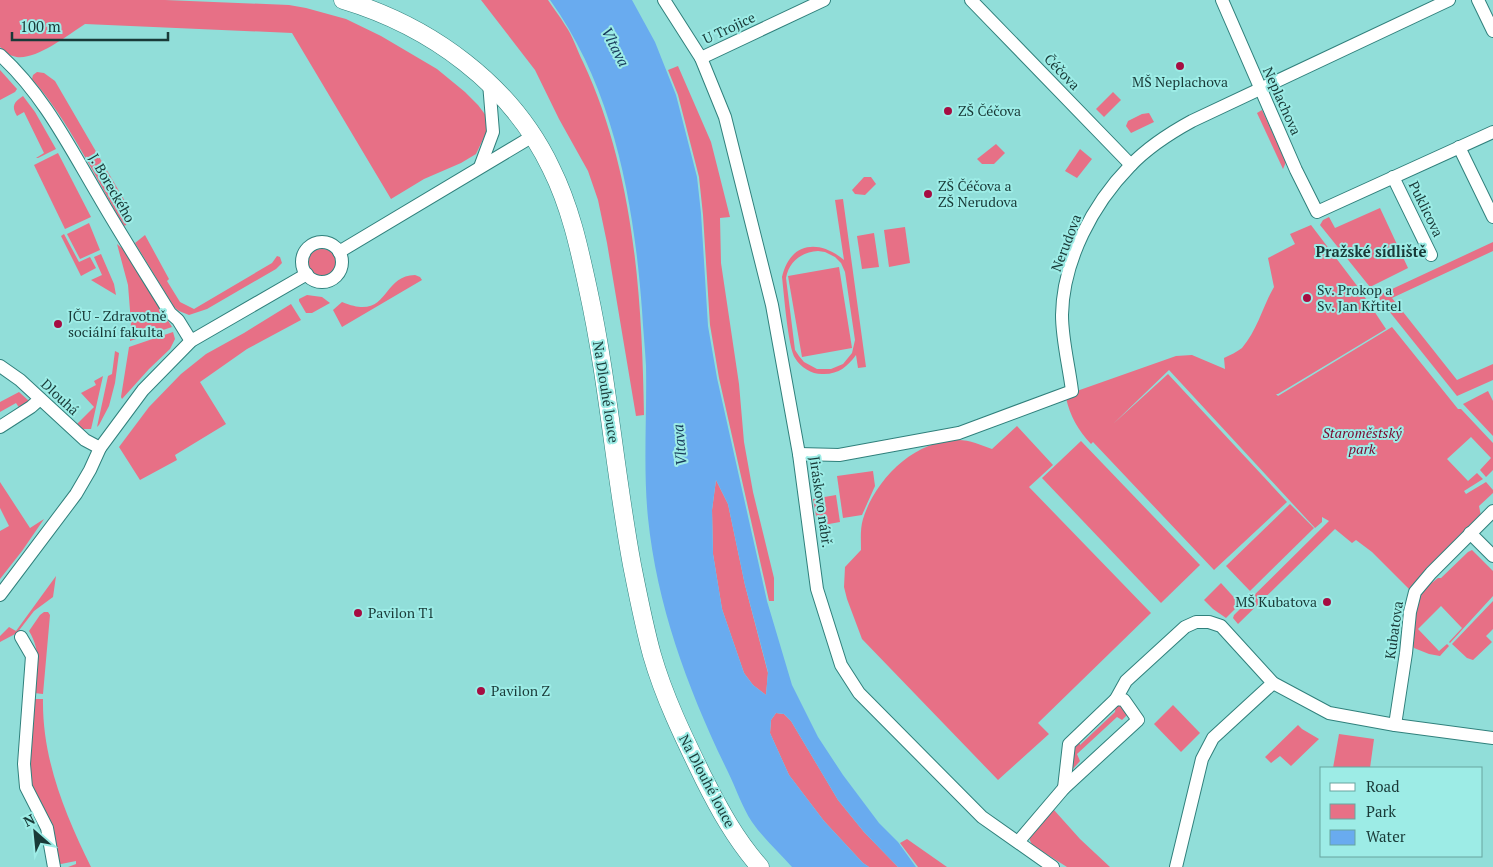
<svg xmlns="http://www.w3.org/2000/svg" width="1493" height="867" viewBox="0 0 1493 867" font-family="'PT Serif',serif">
	<rect width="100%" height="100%" fill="#91ded9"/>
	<g fill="#e77086" fill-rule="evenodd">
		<path d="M0 0H165L289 5 306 8 346 19 381 36 437 69 465 92 478 105 487 117 486 133 476 154 461 163 424 179 391 199 292 33 85 24 79 28C64 38 31 63 13 56 8 55 4 50 0 47Z"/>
		<path d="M481 0H548C553 8 560 16 565 25 573 36 577 50 583 62 634 171 642 296 644 415L636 416 607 243 598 200 588 171 559 119 535 70Z"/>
		<polygon points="678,66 711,142 730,217 720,218 721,263 739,384 744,442 753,492 774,578 774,601 769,601 719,378 710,325 703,215 699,177 678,95 668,70"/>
		<polygon points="0,70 17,89 15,92 0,100"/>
		<path d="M37 72 44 73 55 81 130 210 126 225 124 226C95 177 69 121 32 79L33 75Z"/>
		<polygon points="1113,92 1121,100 1104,117 1096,109"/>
		<path d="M23 96 35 112 56 149 38 158H36L44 153 24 112 17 116C11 106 14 102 23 96Z"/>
		<polygon points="1262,110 1286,162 1283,169 1257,113"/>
		<polygon points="1149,113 1154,122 1131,133 1126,126 1128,121 1142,114"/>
		<polygon points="996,144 1005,153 994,164 982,164 977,159"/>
		<polygon points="1080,149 1092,159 1077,178 1065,171"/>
		<polygon points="58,153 91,217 65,229 34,165"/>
		<polygon points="864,177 871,177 876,184 865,195 855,194 852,190"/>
		<path d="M843 199 866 367 858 368 856 355C848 366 839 374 824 374 813 375 801 368 795 358 788 347 784 294 782 277 790 242 819 239 844 260L835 200ZM818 251 825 252 835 257 841 263 845 272 855 340 852 353 843 364 831 369H817L804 362 799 356 795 350 786 278C789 261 802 252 818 251Z"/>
		<polygon points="1380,208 1408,268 1370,287 1320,225 1323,220 1329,217 1335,228"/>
		<polygon points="89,223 100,250 80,259 67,234"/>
		<path d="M1311 225 1358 287 1386 329 1278 394H1276L1278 396 1392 327 1458 409H1461L1493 443V470L1486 477 1480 470 1491 458 1471 437 1447 459 1468 481 1477 473 1483 479 1464 491 1466 494 1486 482 1493 490V493L1479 506 1481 516 1475 523 1409 589 1372 552 1356 540 1352 543 1335 529 1238 624 1233 618 1234 615 1329 521 1322 517V522L1315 528 1169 370 1113 424 1168 374 1287 502 1214 570 1093 442 1091 444C1078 430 1070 416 1066 398L1074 392 1176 356 1192 355 1225 369 1224 358C1230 355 1237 352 1242 348 1257 331 1263 306 1274 287L1268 258 1295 244 1290 234Z"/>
		<polygon points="905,227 910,263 889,267 884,230"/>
		<polygon points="874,233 879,267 862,269 857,236"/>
		<polygon points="64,234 79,262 90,257 96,268 81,276 61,236"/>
		<polygon points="145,235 169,279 167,281 180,302 194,309 272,263 277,256 280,257 282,263 276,269 207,309 189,315 179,311 174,307 135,243"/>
		<polygon points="1493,242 1493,251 1392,298 1457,380 1493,364 1493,380 1457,396 1377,296"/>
		<polygon points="117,244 123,249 172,327 130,341 131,323 128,285"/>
		<circle cx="322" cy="263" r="14"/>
		<polygon points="101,254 114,284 116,295 91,280 102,275 94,257"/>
		<polygon points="839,267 852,348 802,357 788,276"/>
		<path d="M415 275 420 277 422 280 342 327 333 310 342 302C390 322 380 276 415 275Z"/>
		<polygon points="307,295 322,297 330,303 312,313 306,313 299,301 299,299"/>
		<polygon points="291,304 301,320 247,349 200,382 226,424 175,455 177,460 140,480 119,447 149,407 181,374 206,354 244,333"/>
		<polygon points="173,332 175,339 170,349 149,369 122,399 121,397 129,347"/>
		<polygon points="115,351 119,353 115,383 109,406 99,425 97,427 108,376 112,374"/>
		<polygon points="103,376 92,425 91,429 83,429 77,424 94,407 81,393 96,385 94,381"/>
		<polygon points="1488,391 1493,401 1493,436 1463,404"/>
		<polygon points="19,392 29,401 20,409 16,403 0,412 0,402"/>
		<path d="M1017 426 1053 465 1029 487 1151 613 1038 723 1049 734 998 780 862 639 847 599 844 587 845 567 861 550C861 540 860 529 863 519 875 480 914 440 958 440 970 440 981 445 992 449Z"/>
		<polygon points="1081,441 1200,565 1161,603 1042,478"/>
		<polygon points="873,471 875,486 862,515 843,518 837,476"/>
		<polygon points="716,480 728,504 745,585 768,673 766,695 753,685 744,673 722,609 713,554 712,510"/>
		<polygon points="0,482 30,528 44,519 22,551 0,579 0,531 9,526 0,508"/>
		<polygon points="836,495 840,522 818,526 813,499"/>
		<polygon points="1290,504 1314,528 1250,591 1226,566"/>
		<path d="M1472 550 1493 571V596L1450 643 1449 642 1462 628 1441 606 1418 629 1439 651 1447 644 1449 646 1440 656 1429 654 1414 648C1409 639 1416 601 1423 592 1426 587 1433 582 1438 578H1441L1468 552Z"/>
		<polygon points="56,576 53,597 34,611 17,633 0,642 0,636 9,627 16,631"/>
		<polygon points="1221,583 1240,604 1226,618 1213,609 1204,600"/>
		<polygon points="1493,601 1493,629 1486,636 1492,642 1473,660 1467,658 1452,644"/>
		<path d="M44 612H48L50 615 43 694 34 693C37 669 42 653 29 631L40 615Z"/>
		<path d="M33 699H43C42 759 65 814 91 867H68L76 864V861L56 865 28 775Z"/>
		<polygon points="1120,702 1127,715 1122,720 1117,717 1077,754 1080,761 1071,771 1069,759 1079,738 1080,745 1115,712 1116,703"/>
		<polygon points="1173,705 1200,733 1181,752 1154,724"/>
		<polygon points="776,713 784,714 791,721 838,800 864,832 898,867 869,867 863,863 824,821 789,775 770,733 771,720"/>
		<polygon points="1298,725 1302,729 1319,739 1291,766 1280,756 1271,763 1265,757"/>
		<polygon points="1339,734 1374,739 1370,768 1333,768"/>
		<polygon points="1054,810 1080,839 1110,867 1067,867 1032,845 1029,838 1031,834"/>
		<polygon points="907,839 947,867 918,867 900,843"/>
	</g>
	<path fill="#69abef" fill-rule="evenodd" d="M550 0H632L655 42 676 95 697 177 701 213 708 326 717 378 767 601 792 685 818 737 843 775 879 823 898 842 916 867H898L864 832 838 800 791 721 784 714 776 713 771 720 770 733 789 775 824 821 863 863 869 867H792C779 852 763 838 752 822 742 807 736 788 728 772 689 692 657 607 648 518 643 468 647 416 646 366 645 347 643 329 642 310 634 203 614 89 550 0ZM716 480 728 504 745 585 768 672 766 695 753 685 744 673 722 609 713 554 712 510Z"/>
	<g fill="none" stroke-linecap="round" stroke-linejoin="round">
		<defs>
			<g id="street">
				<polyline points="664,0 701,58 725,117 772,305 799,454 817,589 841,665 859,693 982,817 1053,867"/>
				<polyline points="971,0 1131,165"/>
				<polyline points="1222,0 1296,170 1317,212 1493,132"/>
				<polyline points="1478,0 1493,31"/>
				<path d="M0 55C43 94 69 146 98 195 121 235 146 274 170 313L178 320 191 341"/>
				<polyline points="701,58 824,0"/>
				<polyline points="1459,147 1493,217"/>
				<polyline points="480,167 493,132 489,83"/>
				<polyline points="1393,177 1431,255"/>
				<circle cx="322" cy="262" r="20"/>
				<polyline points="339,252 533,136"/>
				<polyline points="0,366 20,380 85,440 100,448"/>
				<polyline points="0,427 31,407 40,399"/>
				<path d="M799 454 839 455 959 433 1072 391C1069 366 1062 340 1062 315 1063 260 1093 204 1130 166 1148 147 1170 133 1192 121L1449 0"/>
				<polyline points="1470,533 1493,556"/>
				<polyline points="0,595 76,494 90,470 100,448 143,390 191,341 307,274"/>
				<polyline points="21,637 32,656 24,764 26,787 47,828 54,867"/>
				<polyline points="1395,725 1406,653 1410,612 1415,592 1431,573 1493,511"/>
				<polyline points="1064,788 1069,744 1116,699 1126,681 1185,627 1196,622 1209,622 1221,626 1273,683 1329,713 1395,725 1493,738"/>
				<polyline points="1018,842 1064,788 1138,720 1124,700 1116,699"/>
				<polyline points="1176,867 1202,759 1213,738 1273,683"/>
			</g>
			<path id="secondary" d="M343 0C430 26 511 84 551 168 570 206 579 247 588 289 608 380 615 474 632 565 638 595 644 626 652 655 664 697 684 738 703 777 719 809 736 840 760 867"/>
		</defs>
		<use href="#street" stroke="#30807c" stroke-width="14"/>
		<use href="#secondary" stroke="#30807c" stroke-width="19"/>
		<use href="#street" stroke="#fff" stroke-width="12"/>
		<use href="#secondary" stroke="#fff" stroke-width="18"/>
	</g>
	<g fill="#a60d42" stroke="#9dece6" stroke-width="2">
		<circle cx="1180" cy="66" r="5"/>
		<circle cx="948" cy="111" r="5"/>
		<circle cx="928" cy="194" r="5"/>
		<circle cx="1307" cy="298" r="5"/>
		<circle cx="58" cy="324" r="5"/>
		<circle cx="1327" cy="602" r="5"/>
		<circle cx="358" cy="613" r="5"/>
		<circle cx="481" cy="691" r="5"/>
	</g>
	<g text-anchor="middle" stroke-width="4" stroke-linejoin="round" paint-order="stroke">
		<g font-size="14" fill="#193a38" stroke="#9dece6">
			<text transform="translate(729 28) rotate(-25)" y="5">U Trojice</text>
			<text transform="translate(1062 72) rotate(46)" y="5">Čéčova</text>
			<text transform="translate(1282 101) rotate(66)" y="5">Neplachova</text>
			<text transform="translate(112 188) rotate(60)" y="5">J. Boreckého</text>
			<text transform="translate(1426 209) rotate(64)" y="5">Puklicova</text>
			<text transform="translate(1066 243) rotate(-69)" y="5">Nerudova</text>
			<text transform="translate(606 392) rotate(81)" y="5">Na Dlouhé louce</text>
			<text transform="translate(60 397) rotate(43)" y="5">Dlouhá</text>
			<text transform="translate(821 502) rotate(82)" y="5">Jiráskovo nábř.</text>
			<text transform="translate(1394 630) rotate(-82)" y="5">Kubatova</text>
			<text transform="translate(707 781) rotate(62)" y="5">Na Dlouhé louce</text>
		</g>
		<g font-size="14" fill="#193a38" stroke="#9dece6" text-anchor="start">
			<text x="1180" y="87" text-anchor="middle">MŠ Neplachova</text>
			<text x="958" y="116">ZŠ Čéčova</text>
			<text x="938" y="191">ZŠ Čéčova a<tspan x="938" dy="16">ZŠ Nerudova</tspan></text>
			<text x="1317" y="295">Sv. Prokop a<tspan x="1317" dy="16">Sv. Jan Křtitel</tspan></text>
			<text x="68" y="321">JČU - Zdravotně<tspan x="68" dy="16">sociální fakulta</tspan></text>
			<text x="1317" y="607" text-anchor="end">MŠ Kubatova</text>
			<text x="368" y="618">Pavilon T1</text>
			<text x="491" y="696">Pavilon Z</text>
		</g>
		<g font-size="14" font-style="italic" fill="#7a072f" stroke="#9dece6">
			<text x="1362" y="438">Staroměstský<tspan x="1362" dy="16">park</tspan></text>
		</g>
		<g font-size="15" font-style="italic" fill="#16385a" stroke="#9dece6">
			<text transform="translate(615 47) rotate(63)" y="5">Vltava</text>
			<text transform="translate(680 445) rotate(-95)" y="5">Vltava</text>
		</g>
		<g font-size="15" font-weight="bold" fill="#193a38" stroke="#9dece6">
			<text x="1371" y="257">Pražské sídliště</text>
		</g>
	</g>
	<rect x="1320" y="767" width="162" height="90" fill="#9dece6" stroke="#68a5a0"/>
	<rect x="1330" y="783" width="25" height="8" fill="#ffffff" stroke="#68a5a0"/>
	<text x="1366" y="792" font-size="15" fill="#193a38">Road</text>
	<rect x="1330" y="804" width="25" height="15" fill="#e77086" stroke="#68a5a0"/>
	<text x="1366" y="817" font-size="15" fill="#193a38">Park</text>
	<rect x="1330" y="830" width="25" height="15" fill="#69abef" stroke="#68a5a0"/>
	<text x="1366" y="842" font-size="15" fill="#193a38">Water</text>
	<g transform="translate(35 832) rotate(333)" stroke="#9dece6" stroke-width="4" paint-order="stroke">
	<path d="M0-4L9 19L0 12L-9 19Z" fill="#193a38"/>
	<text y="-8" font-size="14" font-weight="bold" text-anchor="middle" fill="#193a38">N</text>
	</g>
	<path d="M12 32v8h156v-8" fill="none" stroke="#193a38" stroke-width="2.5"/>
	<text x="20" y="32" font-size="15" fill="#193a38" stroke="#9dece6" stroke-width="4" paint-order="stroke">100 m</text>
</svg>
